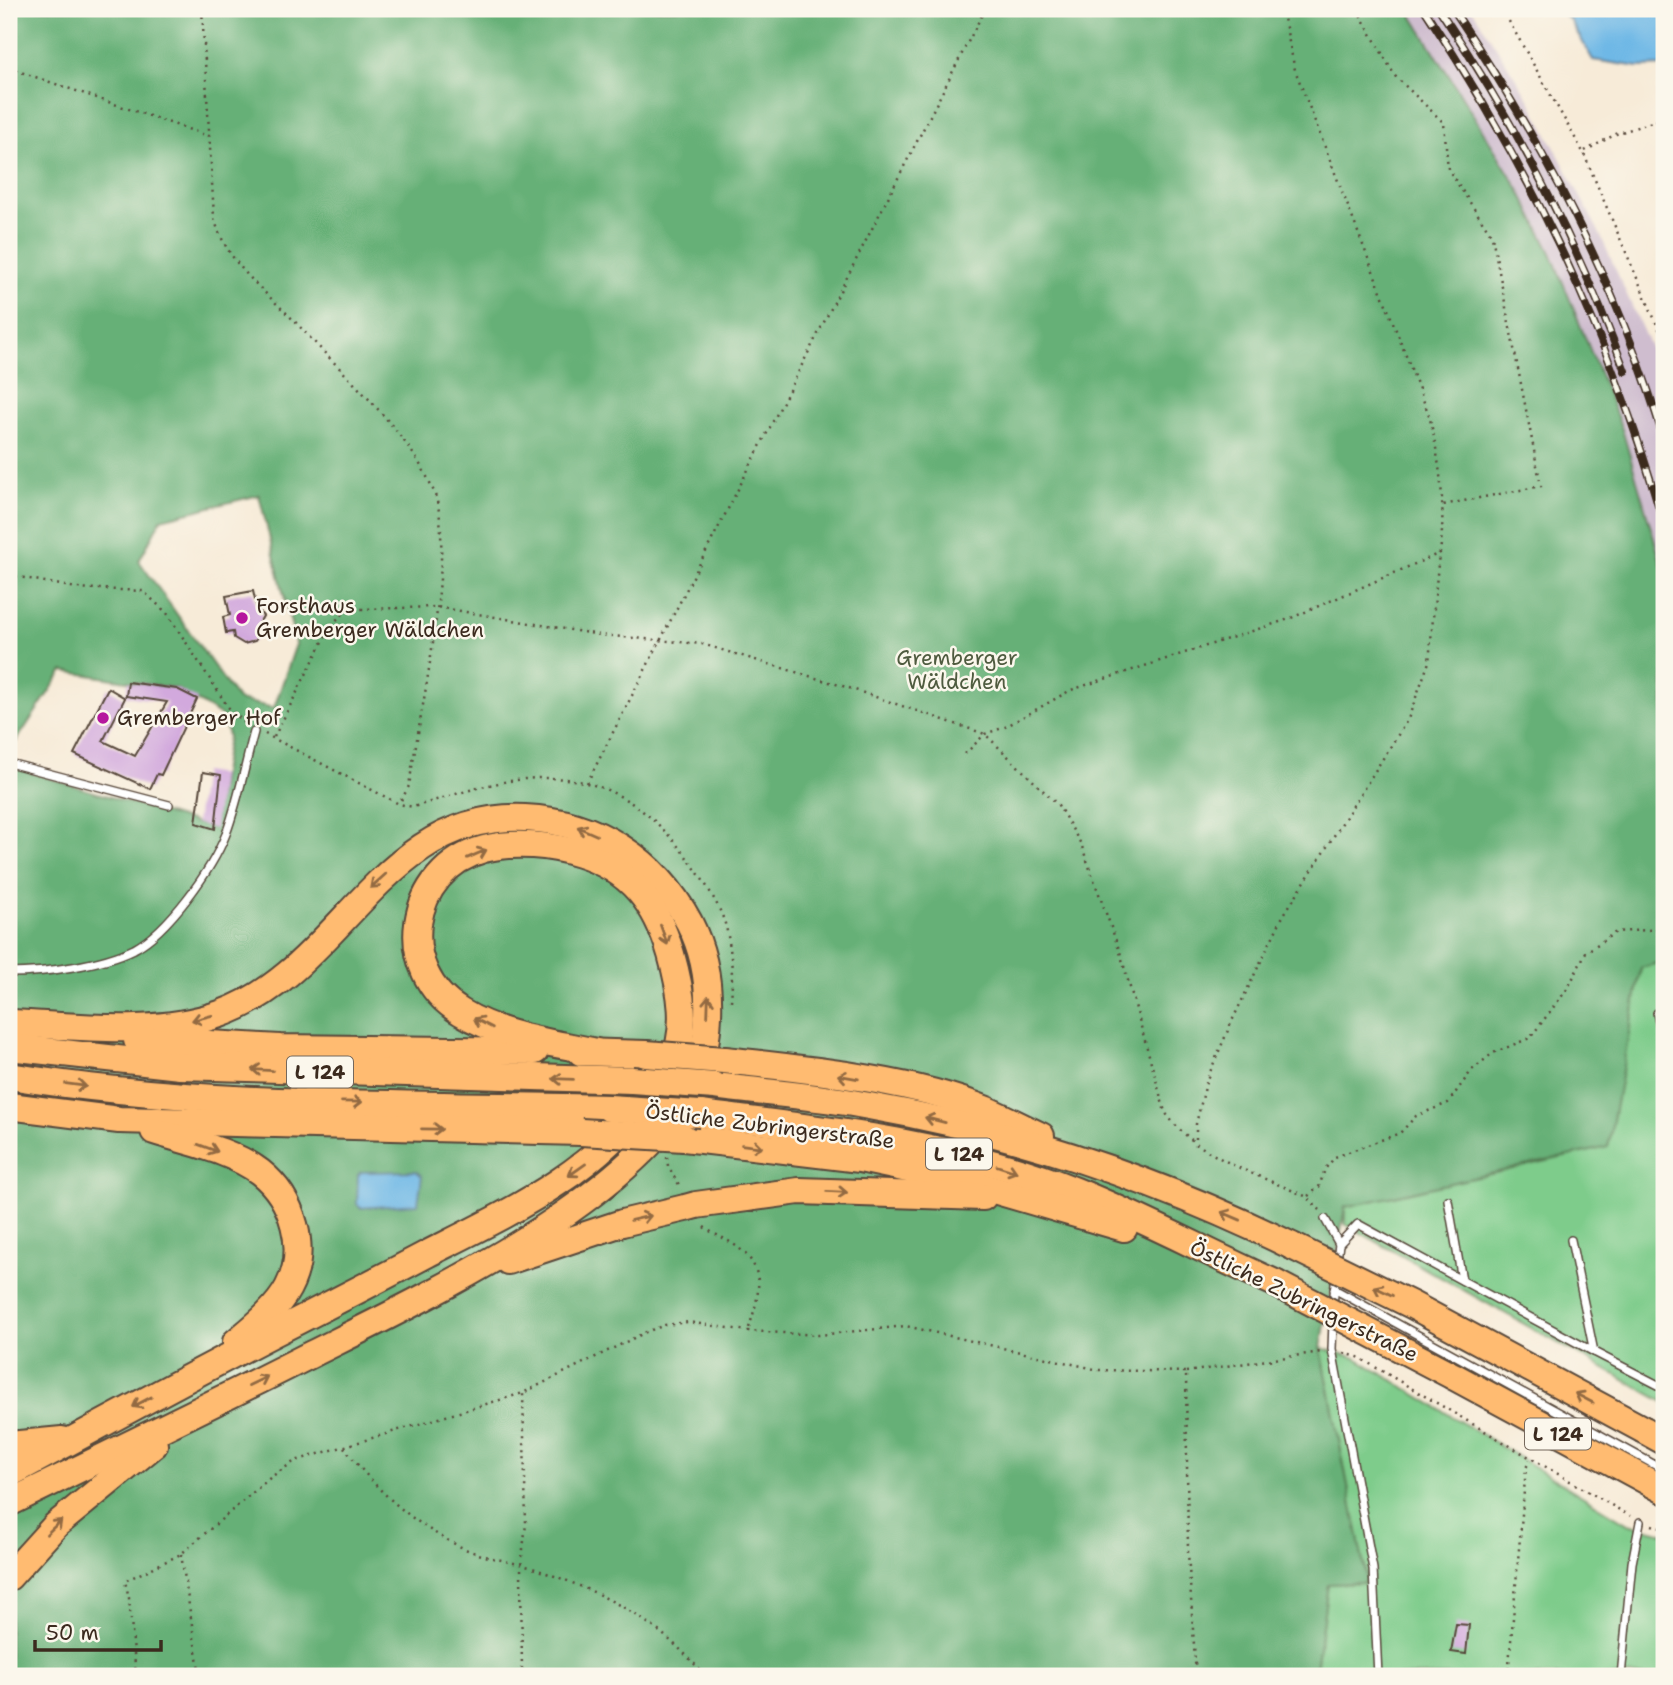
<svg xmlns="http://www.w3.org/2000/svg" width="1673" height="1685" viewBox="0 0 1673 1685" font-family="'Shantell Sans',sans-serif">
	<rect width="100%" height="100%" fill="#fbf7ec"/>
	<filter id="ink" filterUnits="userSpaceOnUse"><feTurbulence type="fractalNoise" baseFrequency=".0143" numOctaves="2"/><feDisplacementMap in="SourceGraphic" scale="14" xChannelSelector="R" yChannelSelector="G"/><feConvolveMatrix kernelMatrix="1 2 1 2 8 2 1 2 1" color-interpolation-filters="sRGB"/></filter>
	<filter id="wash" filterUnits="userSpaceOnUse"><feTurbulence type="fractalNoise" baseFrequency=".00686" numOctaves="4" result="noise"/><feDisplacementMap in="SourceGraphic" scale="28" xChannelSelector="R" yChannelSelector="G"/><feGaussianBlur stdDeviation="1.57" result="paint"/><feColorMatrix in="noise" values="0 0 0 0 0 0 0 0 0 0 0 0 0 0 0 0 0 1.4 0 .05"/><feComposite in="paint" operator="in"/></filter>
	<g filter="url(#wash)">
		<rect width="100%" height="100%" fill="#f7ebd8"/>
		<polygon fill="#cfbdcf" points="1408,9 1472,9 1529,99 1598,230 1657,362 1664,386 1664,573 1622,429 1551,253 1520,191"/>
		<g fill="#7ecc8b" stroke="#5c7b54" stroke-width="2">
			<polygon points="1664,961 1664,1402 1345,1224 1345,1207 1608,1147 1641,967"/>
			<polygon points="1321,1348 1356,1358 1628,1524 1664,1533 1664,1676 1315,1676 1328,1584 1364,1583 1366,1578"/>
		</g>
		<path fill="#66b077" stroke="#506d4a" stroke-width="2" fill-rule="evenodd" d="M9 9H1408L1520 191 1551 253 1622 429 1664 573V961L1641 968 1608 1147 1345 1207 1321 1348 1366 1578 1364 1583 1328 1584 1315 1676H9V766L213 828 228 737 225 722 228 720 177 689 63 671 9 752ZM259 495 296 644 274 708 238 700 139 561 161 519Z"/>
		<g fill="#6eb8e6" stroke="#547182" stroke-width="2">
			<polygon points="1557,9 1664,9 1664,66 1639,67 1593,60 1570,20"/>
			<polygon points="416,1171 422,1176 418,1204 360,1208 357,1204 358,1175 361,1172"/>
		</g>
		<g id="blocks">
			<g fill="#d2a9dd">
				<polygon points="253,591 257,609 263,616 259,623 261,631 255,641 244,644 234,638 233,632 226,633 223,617 230,615 226,596"/>
				<polygon points="128,682 177,689 197,699 161,775 157,774 150,789 74,754 108,688 125,698 103,741 135,756 167,702 126,696"/>
				<polygon points="203,772 221,775 215,829 196,823"/>
				<polygon points="1456,1624 1469,1625 1466,1654 1451,1652"/>
			</g>
		</g>
	</g>
	<g filter="url(#ink)">
		<use href="#blocks" fill-opacity="0" stroke="#57473a" stroke-width="2"/>
		<g fill="none" stroke-linecap="round" stroke-linejoin="round">
			<defs>
				<g id="service">
					<polyline points="9,763 169,805"/>
					<path d="M9 973C44 973 102 965 134 949 168 931 212 870 226 834 238 802 245 765 254 732"/>
					<polyline points="1657,1013 1664,1047"/>
					<polyline points="1448,1200 1462,1280"/>
					<polyline points="1325,1219 1339,1244 1337,1261"/>
					<polyline points="1571,1240 1594,1352 1664,1388"/>
					<polyline points="1339,1244 1358,1224 1594,1352"/>
					<polyline points="1334,1289 1664,1470"/>
					<polyline points="1333,1306 1336,1272"/>
					<polyline points="1333,1321 1332,1349 1373,1569 1378,1676"/>
					<polyline points="1621,1676 1632,1563 1640,1522"/>
				</g>
				<g id="motorway">
					<path d="M9 1023C79 1026 152 1037 220 1014 341 972 380 812 525 818 596 821 656 860 689 922 716 974 715 1052 683 1102 615 1208 424 1298 312 1354 211 1405 110 1454 9 1503"/>
					<polyline points="137,1040 280,1048 535,1051"/>
					<polyline points="9,1047 180,1066 632,1080"/>
					<polyline points="581,1052 646,1054"/>
					<path d="M724 1060C805 1069 913 1079 987 1110 1005 1118 1023 1127 1041 1136"/>
					<path d="M9 1076C207 1108 409 1103 609 1108"/>
					<path d="M715 1086C766 1093 818 1096 869 1106 1016 1132 1158 1180 1292 1246"/>
					<polyline points="9,1106 119,1120 581,1132"/>
					<path d="M700 1114C827 1129 955 1143 1076 1191 1143 1218 1208 1253 1275 1283"/>
					<path d="M154 1131C188 1142 231 1150 260 1172 293 1198 309 1249 288 1288 277 1309 254 1327 236 1342"/>
					<polyline points="684,1138 860,1159 956,1179 1124,1228"/>
					<polyline points="696,1205 799,1191 983,1197"/>
					<polyline points="508,1261 622,1223 685,1208"/>
					<polyline points="1453,1376 1664,1490"/>
					<polyline points="1644,1430 1664,1441"/>
					<polyline points="9,1445 62,1440"/>
					<path d="M9 1474C97 1427 185 1379 274 1333 325 1307 376 1281 427 1254 510 1212 596 1173 650 1095 657 1085 667 1075 672 1064 689 1029 681 990 671 954 656 903 631 870 580 854 551 845 515 841 484 849 407 870 393 971 461 1012 502 1037 550 1042 596 1052"/>
					<polyline points="9,1577 56,1525 154,1445"/>
				</g>
			</defs>
			<use href="#service" stroke="#57473a" stroke-width="10"/>
			<use href="#motorway" stroke="#57473a" stroke-width="30"/>
			<g stroke="#57473a" stroke-width="2.5" stroke-dasharray="2 5" stroke-linecap="butt">
				<path d="M202 9 214 217C227 267 268 292 301 328 343 374 411 434 434 492 457 550 419 719 409 786L399 804"/>
				<polyline points="1357,9 1395,76 1444,123 1448,169 1492,236 1541,486 1443,505"/>
				<polyline points="1502,9 1583,152"/>
				<polyline points="9,68 208,136"/>
				<polyline points="1664,118 1616,134 1583,152 1664,341"/>
				<polyline points="9,575 76,588 143,591 167,613 228,707 247,725"/>
				<path d="M265 734 399 804 413 807C458 794 502 777 549 778 616 779 660 818 696 870 707 886 721 908 726 927 732 952 733 976 731 1001"/>
				<path d="M274 737 332 624 344 613 361 609 437 607 600 635 702 644 846 687 985 734 1058 805 1081 844 1120 952 1165 1112C1197 1158 1258 1174 1307 1197L1320 1210"/>
				<path d="M965 754 985 734 1005 727 1071 690 1289 619 1440 553C1446 505 1440 461 1429 415L1295 70 1282 9"/>
				<polyline points="587,783 985,9"/>
				<polyline points="1196,1146 1196,1124 1207,1079 1232,1021 1283,916 1408,719 1429,662 1439,553"/>
				<polyline points="667,1157 668,1166 681,1188"/>
				<polyline points="1308,1196 1319,1187 1325,1169 1335,1157 1400,1133 1416,1116 1448,1103 1472,1070 1493,1053 1530,1038 1568,988 1586,952 1616,932 1664,929"/>
				<path d="M704 1227C713 1234 723 1237 733 1244 769 1267 759 1296 748 1331"/>
				<polyline points="1344,1353 1358,1357 1630,1516"/>
				<polyline points="1186,1372 1321,1352"/>
				<path d="M344 1447C376 1491 418 1529 470 1551 493 1560 518 1562 541 1571 608 1595 659 1621 705 1676"/>
				<polyline points="1652,1525 1664,1529"/>
				<polyline points="181,1554 200,1676"/>
				<polyline points="136,1676 129,1598 125,1581 181,1554 271,1477 295,1461 523,1393 646,1332 665,1325 688,1322 748,1331 819,1335 906,1326 1099,1370 1186,1372 1188,1552 1196,1676"/>
				<polyline points="522,1676 521,1566 526,1524 523,1393"/>
				<polyline points="1508,1676 1526,1468 1530,1460"/>
			</g>
			<use href="#service" stroke="#fff" stroke-width="7"/>
			<use href="#motorway" stroke="#ffbb71" stroke-width="26"/>
			<defs>
				<g id="rail">
					<path d="M1424 9C1533 173 1610 335 1664 525"/>
					<path d="M1439 9C1516 123 1577 242 1625 371"/>
					<path d="M1453 9C1543 143 1618 284 1664 440"/>
				</g>
			</defs>
			<use href="#rail" stroke="#3b2a1e" stroke-width="8"/>
			<use href="#rail" stroke="#fbf7ec" stroke-width="5" stroke-dasharray="16" stroke-linecap="butt"/>
			<defs>
				<g id="motorway-bridge">
					<polyline points="646,1054 724,1060"/>
					<polyline points="632,1080 715,1086"/>
					<polyline points="609,1108 700,1114"/>
					<polyline points="581,1132 684,1138"/>
					<polyline points="685,1208 696,1205"/>
					<polyline points="1292,1246 1412,1305 1644,1430"/>
					<polyline points="1275,1283 1453,1376"/>
				</g>
			</defs>
			<use href="#motorway-bridge" stroke="#57473a" stroke-width="30" stroke-linecap="butt"/>
			<use href="#motorway-bridge" stroke="#ffbb71" stroke-width="26"/>
		</g>
		<defs><path id="oneway-shaft" d="M-6 0H5M1.5-3L5.5 0L1.5 3" fill="none" stroke-width="1.6" stroke-linecap="round" stroke-linejoin="round" transform="scale(1.75)"/></defs>
		<g stroke="#936b43">
			<use href="#oneway-shaft" transform="translate(587 831) rotate(-156)"/>
			<use href="#oneway-shaft" transform="translate(477 854) rotate(-23)"/>
			<use href="#oneway-shaft" transform="translate(378 881) rotate(138)"/>
			<use href="#oneway-shaft" transform="translate(664 935) rotate(70)"/>
			<use href="#oneway-shaft" transform="translate(708 1006) rotate(-88)"/>
			<use href="#oneway-shaft" transform="translate(202 1018) rotate(166)"/>
			<use href="#oneway-shaft" transform="translate(483 1023) rotate(-153)"/>
			<use href="#oneway-shaft" transform="translate(262 1070) rotate(-177)"/>
			<use href="#oneway-shaft" transform="translate(848 1077) rotate(-170)"/>
			<use href="#oneway-shaft" transform="translate(563 1079) rotate(-178)"/>
			<use href="#oneway-shaft" transform="translate(76 1085) rotate(7)"/>
			<use href="#oneway-shaft" transform="translate(352 1102) rotate(1)"/>
			<use href="#oneway-shaft" transform="translate(935 1120) rotate(-166)"/>
			<use href="#oneway-shaft" transform="translate(432 1129) rotate(1)"/>
			<use href="#oneway-shaft" transform="translate(752 1146) rotate(7)"/>
			<use href="#oneway-shaft" transform="translate(208 1148) rotate(20)"/>
			<use href="#oneway-shaft" transform="translate(1007 1169) rotate(18)"/>
			<use href="#oneway-shaft" transform="translate(577 1170) rotate(145)"/>
			<use href="#oneway-shaft" transform="translate(837 1192) rotate(3)"/>
			<use href="#oneway-shaft" transform="translate(1231 1216) rotate(-157)"/>
			<use href="#oneway-shaft" transform="translate(641 1218) rotate(-13)"/>
			<use href="#oneway-shaft" transform="translate(1383 1291) rotate(-154)"/>
			<use href="#oneway-shaft" transform="translate(258 1381) rotate(-26)"/>
			<use href="#oneway-shaft" transform="translate(1584 1398) rotate(-152)"/>
			<use href="#oneway-shaft" transform="translate(142 1402) rotate(152)"/>
			<use href="#oneway-shaft" transform="translate(54 1527) rotate(-44)"/>
		</g>
	</g>
	<g fill="#b5179e" stroke="#fbf7ec" stroke-width="2.5">
		<circle cx="242" cy="618" r="7"/>
		<circle cx="103" cy="718" r="7"/>
	</g>
	<g text-anchor="middle" stroke-width="5" stroke-linejoin="round" paint-order="stroke">
		<g fill="#fbf7ec" stroke="#75685c" stroke-width="2">
			<rect x="287" y="1056.5" width="66" height="31" rx="5"/>
			<rect x="926" y="1138.5" width="66" height="31" rx="5"/>
			<rect x="1525" y="1418.5" width="66" height="31" rx="5"/>
		</g>
		<g font-size="19" font-weight="bold" fill="#3b2a1e">
			<text x="320" y="1079">L 124</text>
			<text x="959" y="1161">L 124</text>
			<text x="1558" y="1441">L 124</text>
		</g>
		<g font-size="21" fill="#3b2a1e" stroke="#fbf7ec" text-anchor="start">
			<text x="256" y="613">Forsthaus<tspan x="256" dy="24">Gremberger Wäldchen</tspan></text>
			<text x="117" y="725">Gremberger Hof</text>
		</g>
		<g font-size="21" fill="#4f5b3f" stroke="#fbf7ec">
			<text x="957" y="665">Gremberger<tspan x="957" dy="24">Wäldchen</tspan></text>
		</g>
		<g font-size="21" fill="#3b2a1e" stroke="#fbf7ec">
			<text transform="translate(770 1126) rotate(7)" y="7">Östliche Zubringerstraße</text>
			<text transform="translate(1304 1301) rotate(26)" y="7">Östliche Zubringerstraße</text>
		</g>
	</g>
	<rect width="1673" height="1685" fill="none" stroke="#fbf7ec" stroke-width="35"/>
	<path d="M35 1640v10h126v-10" fill="none" stroke="#3b2a1e" stroke-width="3.5"/>
	<text x="46" y="1640" font-size="21" fill="#3b2a1e" stroke="#fbf7ec" stroke-width="5" paint-order="stroke">50 m</text>
</svg>
